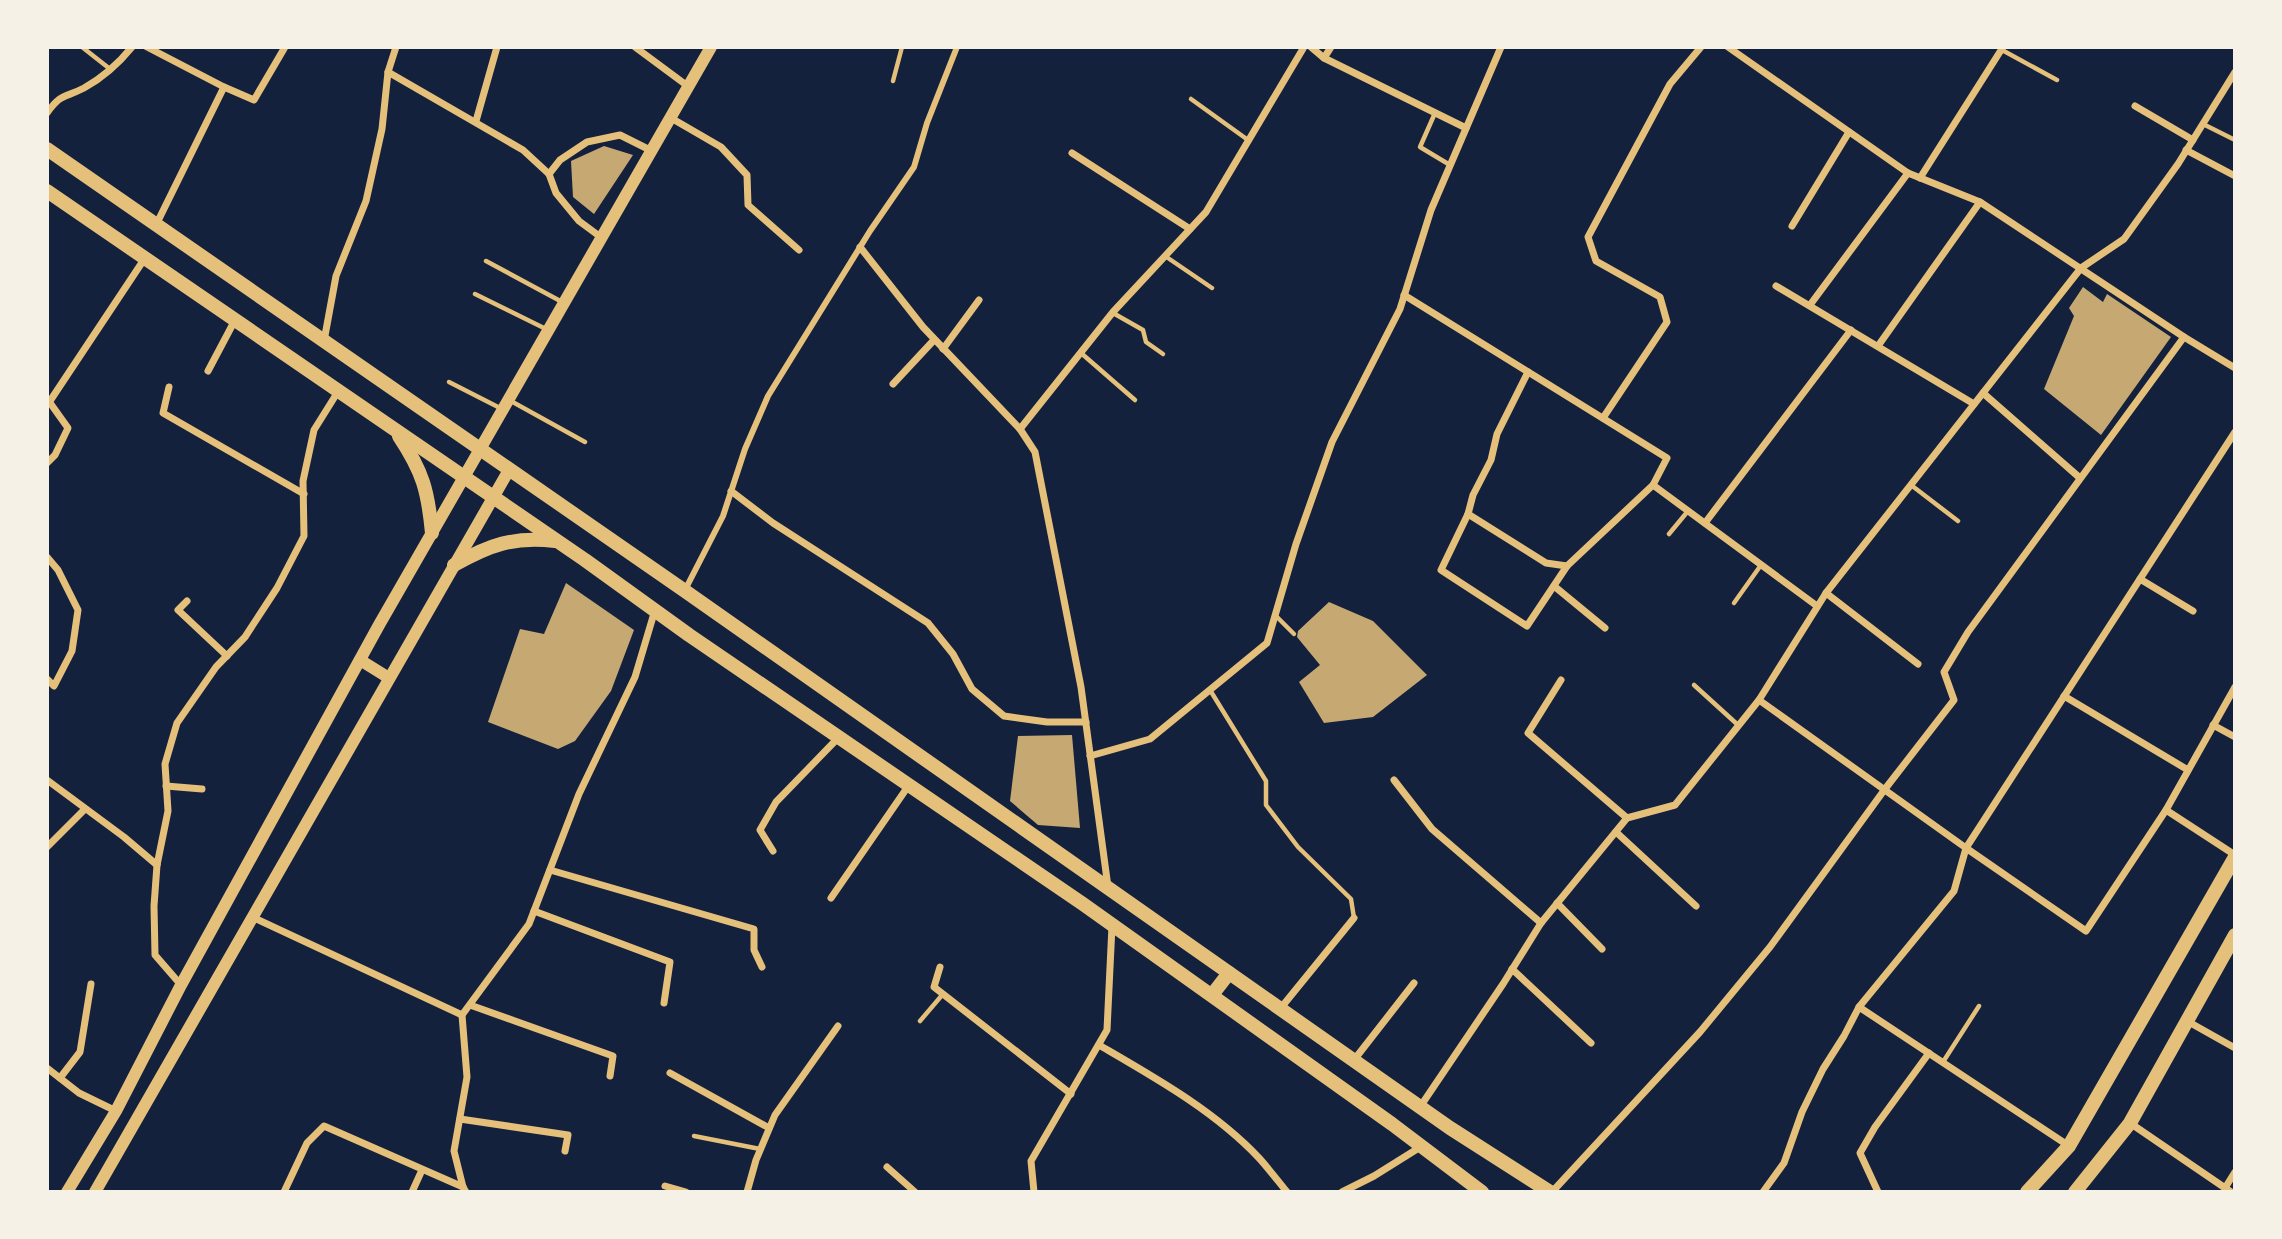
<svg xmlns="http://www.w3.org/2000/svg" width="2282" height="1239" viewBox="0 0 2282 1239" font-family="'Libre Baskerville',serif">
	<rect width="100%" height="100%" fill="#14213d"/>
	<g fill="#c6a872">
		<polygon points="604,146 633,155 594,214 573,197 571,161"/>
		<polygon points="2083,287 2103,302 2107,294 2171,337 2101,435 2044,389 2074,316 2069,308"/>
		<polygon points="566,583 634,630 611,691 575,741 558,749 488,722 520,629 544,634"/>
		<polygon points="1329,602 1373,621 1427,675 1373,717 1324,723 1299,682 1320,665 1297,637 1298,631"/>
		<polygon points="1072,735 1080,828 1038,825 1010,801 1018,736"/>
	</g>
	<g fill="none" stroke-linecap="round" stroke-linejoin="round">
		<g stroke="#e5c07b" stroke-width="4.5">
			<polyline points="82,47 110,69"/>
			<polyline points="2002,50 2057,80"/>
			<polyline points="893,81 902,47"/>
			<polyline points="1191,99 1248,140"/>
			<polyline points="1435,113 1420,147 1450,165"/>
			<polyline points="2203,124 2235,140"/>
			<polyline points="1165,256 1212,288"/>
			<polyline points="486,261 564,303"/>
			<polyline points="475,294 548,330"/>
			<polyline points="1113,313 1143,330 1146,342 1163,354"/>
			<polyline points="1081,353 1135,400"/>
			<polyline points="449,382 502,409"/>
			<polyline points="509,400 585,442"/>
			<polyline points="1911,485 1958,521"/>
			<polyline points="1669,534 1688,511"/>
			<polyline points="1734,603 1761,565"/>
			<polyline points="1276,616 1294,634"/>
			<polyline points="1694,685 1738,725"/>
			<polyline points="1210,690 1266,781 1266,805 1298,847 1351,899 1354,918"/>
			<polyline points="920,1021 943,994"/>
			<polyline points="1943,1062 1979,1006"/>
			<polyline points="694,1136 760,1149"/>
		</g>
		<polyline stroke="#e5c07b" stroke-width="6" points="685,590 723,516 745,449 768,396 870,231 914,167 927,123 957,47"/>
		<g stroke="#e5c07b" stroke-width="7">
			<polyline points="147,47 224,87"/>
			<polyline points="635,47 689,87"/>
			<polyline points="1311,47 1324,58 1466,128"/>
			<polyline points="1728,47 1908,173 1980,202 2184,337"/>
			<polyline points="1324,58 1331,47"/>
			<polyline points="388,72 523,150 549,174 556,193 579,221 602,238"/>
			<polyline points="2135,106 2193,140"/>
			<path d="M47 113C61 93 65 98 84 88 102 78 119 63 132 47"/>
			<polyline points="671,118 721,147 747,175 748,205 799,250"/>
			<polyline points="476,121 497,47"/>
			<polyline points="2186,150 2235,176"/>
			<polyline points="1072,153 1190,229"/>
			<polyline points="549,174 560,160 587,142 620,135 652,151"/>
			<polyline points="1920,178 2003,47"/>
			<polyline points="156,225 224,87 254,100 285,47"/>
			<polyline points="1792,226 1849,132"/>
			<polyline points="860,247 923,327 1020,429 1035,452 1081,687 1108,887"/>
			<polyline points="1776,286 1974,404"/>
			<polyline points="1404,295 1667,458 1653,485 1817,606"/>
			<polyline points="1810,305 1908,173"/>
			<polyline points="324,341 336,276 366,201 382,129 388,72 396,47"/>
			<polyline points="1878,346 1980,202"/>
			<polyline points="943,349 979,300"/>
			<polyline points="208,371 235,320"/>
			<polyline points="1528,372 1497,434 1491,460 1473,495 1468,514 1546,563 1567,566 1653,485"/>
			<polyline points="893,384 934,340"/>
			<polyline points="169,387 163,413 304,494"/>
			<polyline points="1983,393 2080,478"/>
			<polyline points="50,401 145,258"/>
			<polyline points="1603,418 1667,322 1660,297 1596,261 1588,237 1670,84 1701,47"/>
			<polyline points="1020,429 1113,312 1206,212 1304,47"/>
			<polyline points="47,463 55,455 68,428 48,400"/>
			<polyline points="731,491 773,523 928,623 953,654 972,689 1004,716 1047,722 1086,722"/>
			<polyline points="1468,514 1441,570 1527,626 1567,566"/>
			<polyline points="1705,523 1851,330"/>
			<polyline points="47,557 58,570 78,610 72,651 54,686 47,679"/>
			<polyline points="2140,579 2193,611"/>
			<polyline points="1554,586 1605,628"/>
			<polyline points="1826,593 1918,664"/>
			<polyline points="187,601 178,610 227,656"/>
			<polyline points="1561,680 1528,733 1627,818"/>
			<polyline points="2064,696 2188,770"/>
			<polyline points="1759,700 1966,848 2235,432"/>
			<polyline points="2213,725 2235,737"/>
			<polyline points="1090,756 1150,739 1267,643 1296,544 1332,442 1400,309 1431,210 1501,47"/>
			<polyline points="47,780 124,837 157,865"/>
			<polyline points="1394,780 1432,829 1541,923"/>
			<polyline points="166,786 202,789"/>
			<polyline points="2166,810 2235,687"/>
			<polyline points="1616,832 1696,906"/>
			<polyline points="47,847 85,809"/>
			<polyline points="773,851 760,830 776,802 839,737"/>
			<polyline points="550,870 754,929 754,950 762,967"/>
			<polyline points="831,898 909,785"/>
			<polyline points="1557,903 1602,949"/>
			<polyline points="534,911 670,962 664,1003"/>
			<polyline points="252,917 462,1015"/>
			<polyline points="940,967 934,987 1071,1094"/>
			<polyline points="1512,969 1591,1043"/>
			<polyline points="181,985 155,955 154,906 157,865 168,811 165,764 177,723 216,667 245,637 277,588 304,536 303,481 314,430 339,390"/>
			<polyline points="470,1005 613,1056 610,1076"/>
			<polyline points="1280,1009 1354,918"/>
			<polyline points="2187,1021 2235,1048"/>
			<path d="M1099 1045C1154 1077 1215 1111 1259 1158 1269 1169 1278 1181 1287 1192"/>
			<polyline points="1354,1060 1414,983"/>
			<polyline points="47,1068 79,1093 116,1111"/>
			<polyline points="670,1073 769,1128"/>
			<polyline points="60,1078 80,1052 91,984"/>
			<polyline points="1420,1107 1503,984 1541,923 1627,818 1675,805 1759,700 1826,593 2081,268 2124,239 2178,164 2235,72"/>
			<polyline points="460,1119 568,1135 565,1151"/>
			<polyline points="2130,1123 2231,1192"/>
			<polyline points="2069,1146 1859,1007 1954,891 1966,848 2086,931 2166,810 2235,855"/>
			<polyline points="887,1167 915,1192"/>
			<polyline points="665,1186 686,1192"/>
			<polyline points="2225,1188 2235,1172"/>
			<polyline points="284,1192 307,1143 324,1126 463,1187"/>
			<polyline points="412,1192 422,1170"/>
			<polyline points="466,1192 463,1187 454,1151 467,1077 462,1015 529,924 579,794 635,677 655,610"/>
			<polyline points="747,1192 756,1160 775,1115 838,1026"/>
			<polyline points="1034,1192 1031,1161 1107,1030 1112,926"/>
			<polyline points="1342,1192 1374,1176 1422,1146"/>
			<polyline points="1552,1192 1700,1032 1770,947 1885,789 1954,700 1944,672 1968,632 2184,337 2235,368"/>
			<polyline points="1763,1192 1784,1163 1802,1112 1823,1069 1844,1036 1859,1007"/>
			<polyline points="1878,1192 1860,1153 1875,1127 1929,1053"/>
		</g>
		<g stroke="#e5c07b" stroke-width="12">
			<polyline points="360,660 389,678"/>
			<polyline points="67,1192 116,1111 181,985 379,625 711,47"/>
			<polyline points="95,1192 509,470"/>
		</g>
		<g stroke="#e5c07b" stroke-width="14">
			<polyline points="47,149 685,591 1450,1128 1550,1192"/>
			<polyline points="47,191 585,560 689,635 1083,904 1392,1124 1482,1192"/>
			<path d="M399 436C423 472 428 491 432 533"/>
			<path d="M454 565C489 545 514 536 555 541"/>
			<polyline points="1212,995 1229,973"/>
			<polyline points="2027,1192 2069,1146 2235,857"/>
			<polyline points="2075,1192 2130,1123 2235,935"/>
		</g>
	</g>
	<rect width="2282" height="1239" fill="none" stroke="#f6f1e7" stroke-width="98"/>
</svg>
